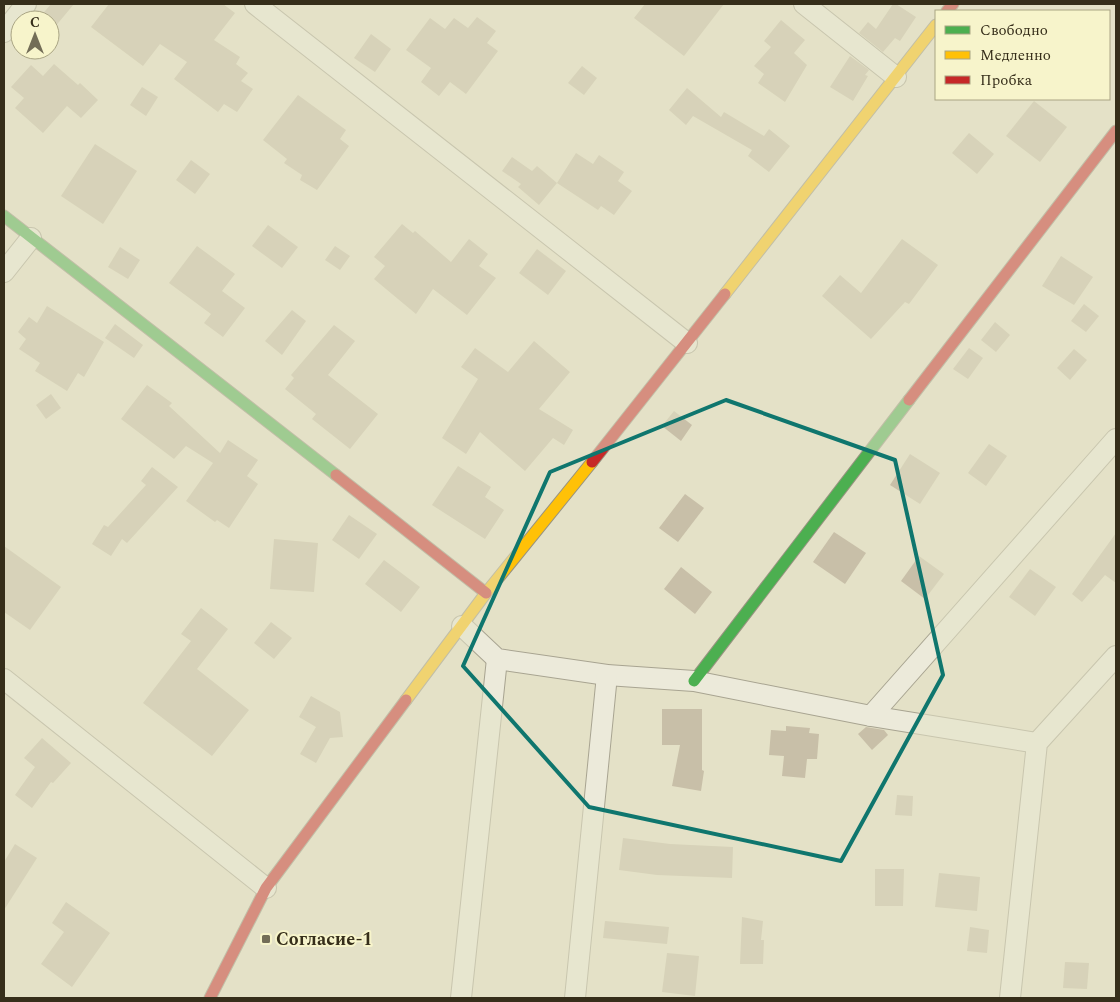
<svg xmlns="http://www.w3.org/2000/svg" width="1120" height="1002" viewBox="0 0 1120 1002" font-family="Spectral,serif">
	<rect width="100%" height="100%" fill="#e4e1c7"/>
	<g fill="#c8bfa8">
		<polygon points="51,4 74,4 54,28 50,25 50,20 44,20 40,17"/>
		<polygon points="109,4 223,4 235,13 214,40 240,57 236,64 248,73 241,81 253,89 237,112 224,104 218,112 174,79 187,62 160,44 143,66 91,27"/>
		<polygon points="645,4 724,4 684,56 634,18"/>
		<polygon points="893,4 896,4 916,17 900,41 895,38 883,52 859,33 868,22 876,29"/>
		<polygon points="477,17 496,31 487,43 498,51 466,94 450,82 439,96 421,82 431,68 406,50 430,18 445,29 454,18 468,28"/>
		<polygon points="781,20 805,40 794,53 807,65 785,102 758,83 764,74 754,66 771,47 764,41"/>
		<polygon points="371,34 391,49 375,72 354,58"/>
		<polygon points="850,56 869,70 865,75 868,76 853,101 830,87"/>
		<polygon points="54,64 78,85 80,83 98,100 81,118 67,106 43,133 15,108 24,98 11,87 31,65 43,76"/>
		<polygon points="582,66 597,78 584,95 568,83"/>
		<polygon points="142,87 158,97 146,116 130,105"/>
		<polygon points="687,88 721,117 724,112 764,136 769,129 790,146 769,172 748,156 752,150 693,116 686,125 669,110"/>
		<polygon points="298,95 346,130 340,139 349,146 317,190 300,180 302,175 284,163 287,159 263,140"/>
		<polygon points="1034,101 1067,127 1040,162 1006,136"/>
		<polygon points="969,133 994,154 977,174 952,153"/>
		<polygon points="95,144 137,171 103,224 61,196"/>
		<polygon points="576,153 593,164 599,155 624,172 618,181 632,191 614,215 601,206 598,210 557,183"/>
		<polygon points="512,157 532,171 537,166 557,183 539,205 518,187 521,184 502,171"/>
		<polygon points="191,160 210,174 195,194 176,180"/>
		<polygon points="402,224 413,233 415,231 451,262 469,239 488,254 479,266 496,278 467,315 433,289 416,314 374,279 385,266 374,257"/>
		<polygon points="268,225 298,247 282,268 252,246"/>
		<polygon points="902,239 938,265 909,304 905,302 871,339 822,296 840,275 861,293"/>
		<polygon points="197,246 235,274 222,291 245,308 223,337 204,323 211,314 169,283"/>
		<polygon points="335,246 350,256 340,270 325,260"/>
		<polygon points="120,247 140,260 128,279 108,267"/>
		<polygon points="537,249 566,271 548,295 519,273"/>
		<polygon points="1061,256 1093,277 1074,305 1042,286"/>
		<polygon points="1084,304 1099,316 1086,332 1071,321"/>
		<polygon points="47,306 104,342 84,377 78,373 67,391 35,371 40,363 19,349 26,339 18,332 29,317 37,323"/>
		<polygon points="292,310 306,321 282,355 265,341"/>
		<polygon points="995,322 1010,335 996,352 981,340"/>
		<polygon points="115,324 143,345 134,358 105,338"/>
		<polygon points="334,325 355,341 328,375 378,414 350,449 312,419 316,414 285,389 294,378 291,375"/>
		<polygon points="534,341 570,372 539,409 573,430 564,445 553,438 525,471 480,432 466,454 442,438 478,379 461,367 475,348 508,372"/>
		<polygon points="969,348 983,358 968,379 953,369"/>
		<polygon points="1074,349 1087,360 1070,380 1057,368"/>
		<polygon points="147,385 172,403 169,406 220,453 228,440 258,460 247,476 258,484 229,528 217,520 215,522 186,501 213,463 186,446 174,459 121,419"/>
		<polygon points="51,394 61,408 46,419 36,405"/>
		<polygon points="674,411 692,425 681,441 662,426"/>
		<polygon points="989,444 1007,456 986,486 968,473"/>
		<polygon points="910,454 940,473 920,504 890,485"/>
		<polygon points="458,466 491,487 485,497 504,510 485,539 432,505"/>
		<polygon points="152,467 178,487 127,543 122,539 111,556 92,544 104,525 108,527 146,485 141,481"/>
		<polygon points="685,494 704,508 678,542 659,528"/>
		<polygon points="349,515 377,534 359,559 332,540"/>
		<polygon points="834,532 866,553 845,584 813,562"/>
		<polygon points="1116,533 1116,583 1105,575 1082,602 1072,594"/>
		<polygon points="274,539 318,543 314,592 270,589"/>
		<polygon points="4,546 61,587 30,630 4,612"/>
		<polygon points="919,556 944,574 925,599 901,581"/>
		<polygon points="384,560 420,587 401,612 365,584"/>
		<polygon points="681,567 712,592 695,614 664,589"/>
		<polygon points="1030,569 1056,587 1035,616 1009,597"/>
		<polygon points="201,608 228,629 197,669 249,710 212,756 143,703 191,641 181,634"/>
		<polygon points="271,622 292,638 274,659 254,643"/>
		<polygon points="311,696 340,712 343,737 330,738 316,763 300,754 316,727 299,717"/>
		<polygon points="662,709 702,709 702,770 704,771 701,791 672,786 680,745 662,745"/>
		<polygon points="786,726 810,728 809,733 819,734 817,759 807,759 805,778 782,776 784,756 769,755 771,730 786,731"/>
		<polygon points="866,727 884,730 888,735 872,750 858,734"/>
		<polygon points="42,738 71,763 53,783 51,782 32,808 15,795 35,767 24,758"/>
		<polygon points="897,795 913,796 912,816 895,815"/>
		<polygon points="623,838 670,844 733,847 732,878 657,875 619,870"/>
		<polygon points="15,844 37,858 4,910 4,862"/>
		<polygon points="875,869 904,869 903,906 875,906"/>
		<polygon points="939,873 980,877 977,911 935,907"/>
		<polygon points="66,902 110,933 72,987 41,964 64,932 52,923"/>
		<polygon points="742,917 763,921 761,940 764,940 763,964 740,964"/>
		<polygon points="605,921 669,927 667,944 603,938"/>
		<polygon points="970,927 989,930 987,953 967,951"/>
		<polygon points="667,953 699,956 695,996 662,992"/>
		<polygon points="1065,962 1089,963 1087,989 1063,988"/>
	</g>
	<g fill="none" stroke-linecap="round" stroke-linejoin="round">
		<defs>
			<g id="street">
				<polyline points="255,4 687,343"/>
				<polyline points="804,4 896,77"/>
				<polyline points="4,32 26,4"/>
				<polyline points="4,272 31,238"/>
				<polyline points="462,626 497,659 607,675 694,681 871,716 1037,743"/>
				<polyline points="4,679 266,888"/>
				<polyline points="871,716 1116,439"/>
				<polyline points="461,998 497,659"/>
				<polyline points="575,998 607,675"/>
				<polyline points="1010,998 1037,743 1116,656"/>
			</g>
			<g id="fast">
				<polyline points="4,216 336,475"/>
				<polyline points="694,681 909,400"/>
			</g>
			<g id="slow">
				<polyline points="725,294 936,25"/>
				<polyline points="406,700 486,593 592,462"/>
			</g>
			<g id="jam">
				<polyline points="947,11 953,4"/>
				<polyline points="909,400 1116,131"/>
				<polyline points="592,462 725,294"/>
				<polyline points="336,475 486,593"/>
				<polyline points="210,998 266,888 406,700"/>
			</g>
		</defs>
		<use href="#street" stroke="#a8a491" stroke-width="22"/>
		<use href="#fast" stroke="#989381" stroke-width="13"/>
		<use href="#slow" stroke="#989381" stroke-width="13"/>
		<use href="#jam" stroke="#989381" stroke-width="13"/>
		<use href="#street" stroke="#eceada" stroke-width="20"/>
		<use href="#fast" stroke="#4caf50" stroke-width="11"/>
		<use href="#slow" stroke="#ffc107" stroke-width="11"/>
		<use href="#jam" stroke="#c62828" stroke-width="11"/>
	</g>
	<path d="M0 0H1120V1002H0ZM726 400 895 460 943 675 841 861 589 807 463 666 550 472Z" fill="#e4e1c7" fill-opacity=".55" fill-rule="evenodd"/>
	<path fill="none" stroke="#0f766e" stroke-width="4" stroke-linejoin="round" d="M726 400 895 460 943 675 841 861 589 807 463 666 550 472Z"/>
	<rect fill="#736d57" stroke="#f7f4cb" stroke-width="2" x="261" y="934" width="10" height="10" rx="2.5"/>
	<g text-anchor="middle" stroke-width="4" stroke-linejoin="round" paint-order="stroke">
		<g font-size="18" font-weight="bold" fill="#362e1a" stroke="#f7f4cb" text-anchor="start">
			<text x="276" y="945">Согласие-1</text>
		</g>
	</g>
	<rect width="1120" height="1002" fill="none" stroke="#362e1a" stroke-width="10"/>
	<rect x="935" y="10" width="175" height="90" fill="#f7f4cb" stroke="#aaa584"/>
	<rect x="945" y="26" width="25" height="8" fill="#4caf50" stroke="#aaa584"/>
	<text x="980" y="35" font-size="15" fill="#362e1a">Свободно</text>
	<rect x="945" y="51" width="25" height="8" fill="#ffc107" stroke="#aaa584"/>
	<text x="980" y="60" font-size="15" fill="#362e1a">Медленно</text>
	<rect x="945" y="76" width="25" height="8" fill="#c62828" stroke="#aaa584"/>
	<text x="980" y="85" font-size="15" fill="#362e1a">Пробка</text>
	<g transform="translate(35 35)"><circle r="24" fill="#f7f4cb" stroke="#aaa584"/>
	<path d="M0-4L9 19L0 12L-9 19Z" fill="#736d57"/>
	<text y="-8" font-size="14" font-weight="bold" text-anchor="middle" fill="#362e1a">С</text>
	</g>
</svg>
